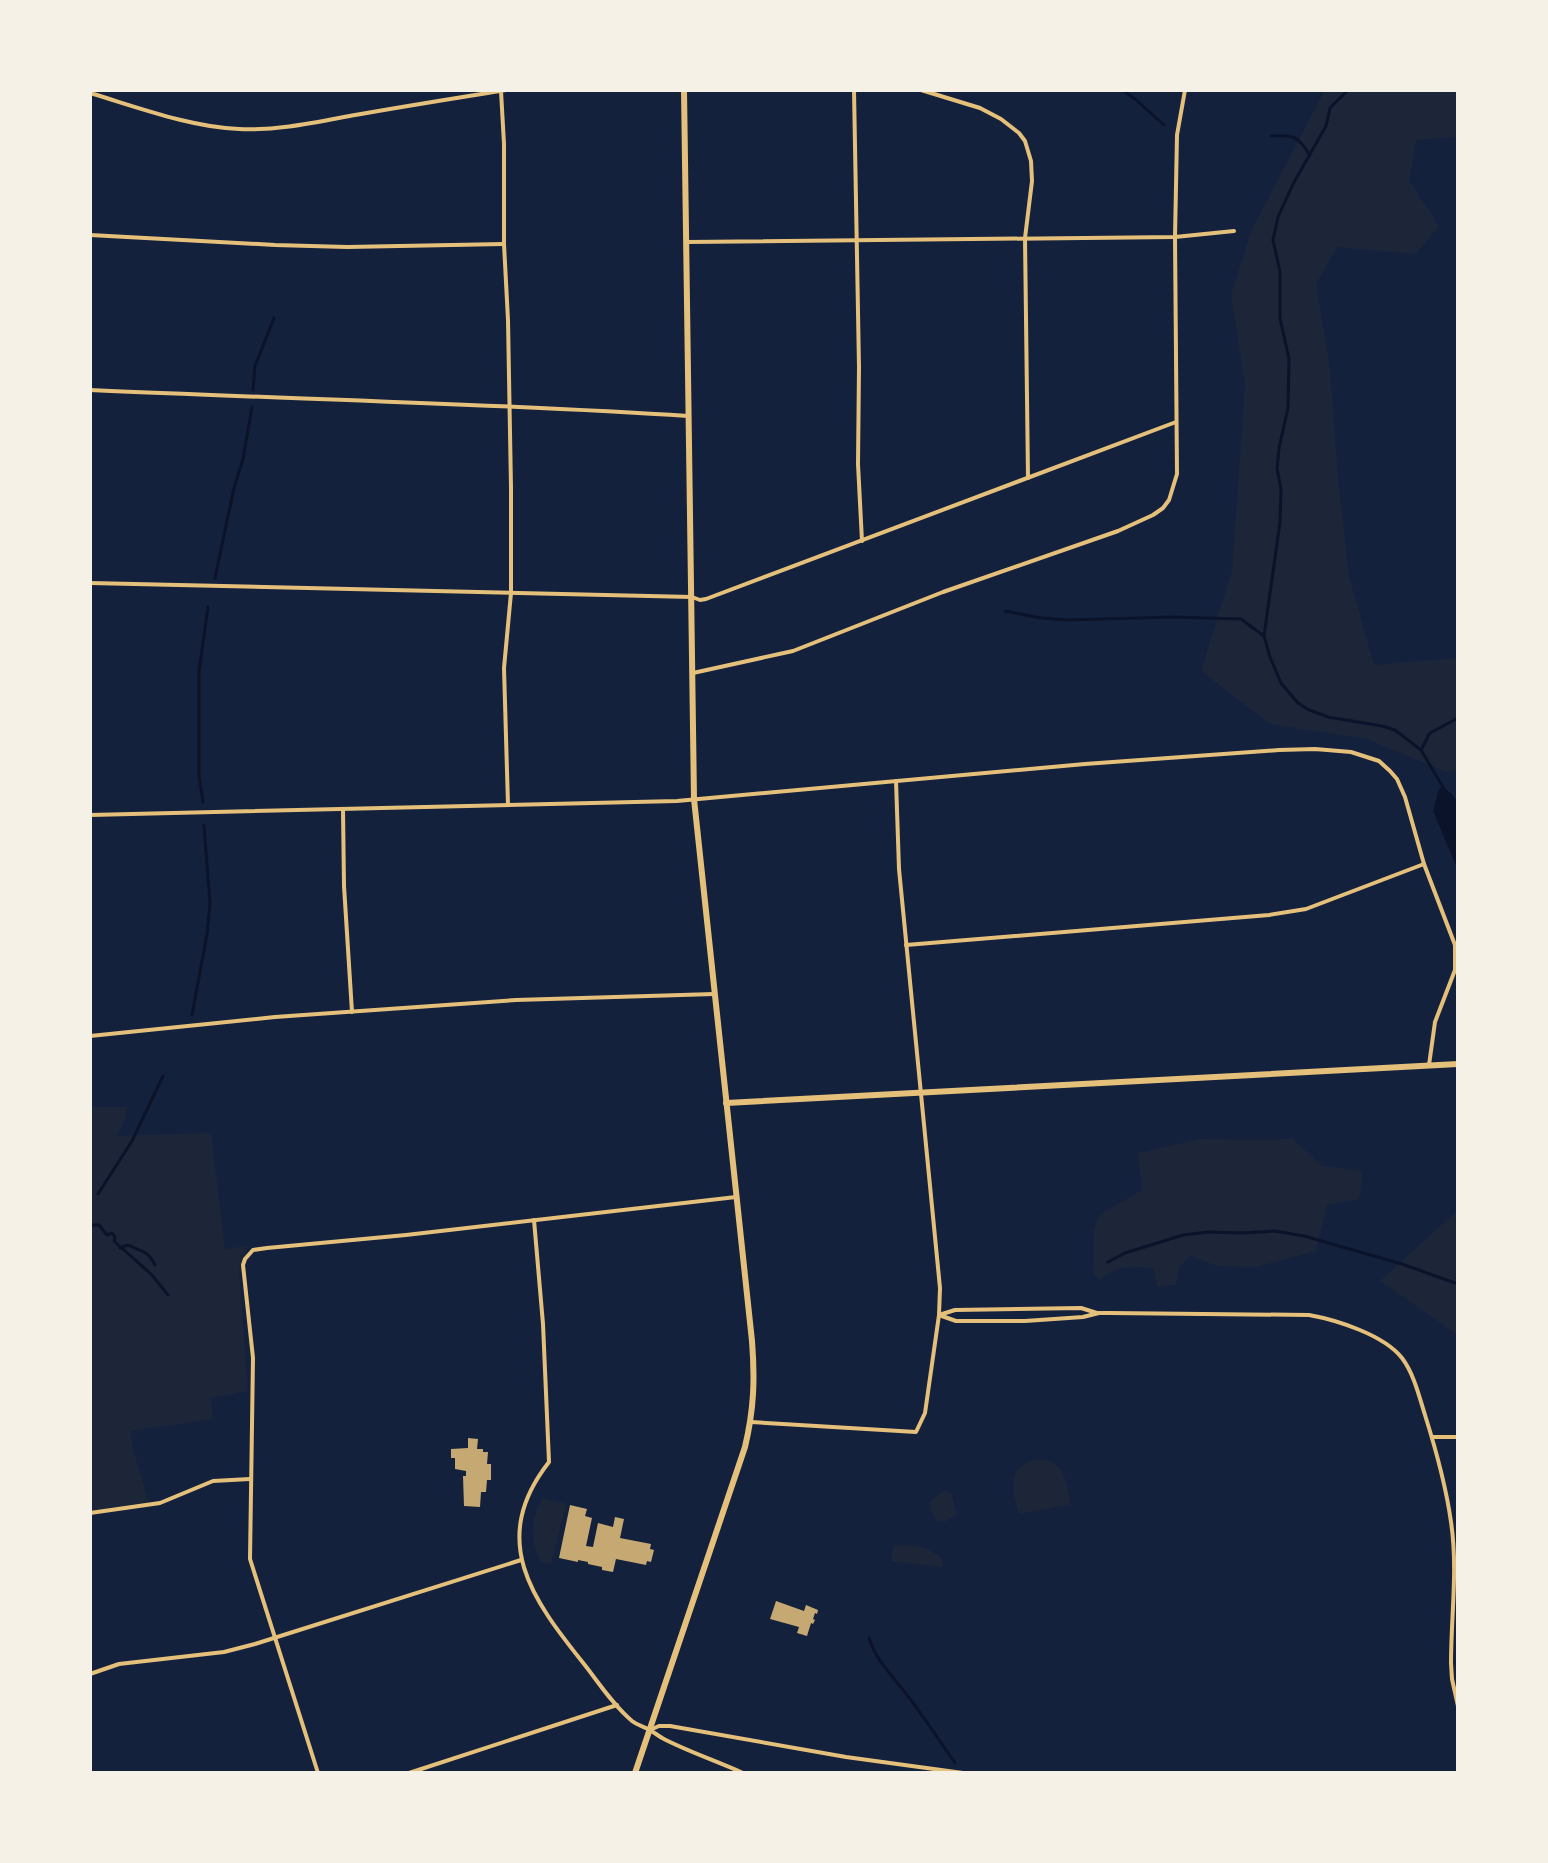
<svg xmlns="http://www.w3.org/2000/svg" width="1548" height="1863" viewBox="0 0 1548 1863" font-family="'Noto Sans',sans-serif">
	<rect width="100%" height="100%" fill="#14213d"/>
	<g fill="#1d2539">
		<polygon points="1325,90 1458,90 1458,137 1416,140 1409,181 1439,226 1416,254 1337,247 1316,284 1330,369 1338,478 1349,576 1374,665 1458,658 1458,769 1446,772 1367,739 1270,724 1201,671 1232,571 1245,385 1231,295 1252,229"/>
		<path d="M90 1107H127L125 1121 116 1136 211 1133 225 1249 246 1246C247 1253 240 1263 239 1271L248 1391 211 1398 213 1419 131 1431 132 1446 149 1503 90 1511Z"/>
		<path d="M1292 1138 1322 1166 1363 1171 1359 1199 1327 1205 1316 1251 1256 1267 1217 1266 1190 1256 1179 1268 1176 1285 1157 1286 1154 1269C1129 1265 1120 1265 1099 1280L1093 1273 1094 1229 1100 1214 1142 1190 1138 1153 1200 1139 1269 1140Z"/>
		<polygon points="1457,1211 1458,1220 1458,1335 1380,1281"/>
		<path d="M1037 1459C1066 1460 1066 1481 1071 1504L1019 1514C1012 1489 1005 1467 1037 1459Z"/>
		<polygon points="945,1490 951,1493 957,1514 947,1521 939,1522 932,1515 930,1501"/>
		<path d="M542 1498 566 1504 551 1564 541 1562C529 1536 531 1523 542 1498Z"/>
		<path d="M894 1545C919 1546 921 1544 942 1558V1567L891 1561Z"/>
	</g>
	<polygon fill="#0b132b" points="1443,787 1452,794 1458,803 1458,870 1433,811 1439,789"/>
	<g fill="none" stroke-linecap="round" stroke-linejoin="round">
		<g stroke="#0b132b" stroke-width="3">
			<polyline points="1122,90 1135,99 1164,125"/>
			<polyline points="1348,90 1330,108 1326,126 1293,184 1278,217 1273,240 1280,272 1280,318 1289,359 1288,408 1279,448 1277,469 1281,489 1280,522 1264,636 1270,657 1281,683 1297,702 1307,709 1328,717 1382,726 1395,730 1421,750 1443,787"/>
			<path d="M1271 136C1294 135 1297 135 1310 155"/>
			<polyline points="253,390 255,366 274,318"/>
			<polyline points="215,578 234,488 243,459 252,407"/>
			<polyline points="1005,611 1041,618 1067,620 1172,617 1241,619 1264,636"/>
			<polyline points="1421,750 1430,733 1458,718"/>
			<polyline points="203,802 199,776 199,671 208,607"/>
			<polyline points="192,1015 207,934 210,903 204,825"/>
			<polyline points="98,1194 132,1141 163,1076"/>
			<polyline points="90,1225 99,1225 107,1235 112,1233 115,1237 114,1241 152,1275 168,1295"/>
			<path d="M120 1248 128 1245C140 1251 148 1250 155 1265"/>
			<polyline points="1108,1262 1125,1253 1183,1235 1208,1232 1242,1233 1275,1231 1304,1236 1402,1264 1458,1284"/>
			<path d="M869 1638C876 1661 893 1676 907 1695 924 1717 939 1740 955 1763"/>
		</g>
	</g>
	<g fill="#c6a872">
		<polygon points="468,1438 478,1439 477,1449 483,1449 483,1452 488,1452 487,1464 491,1464 491,1480 487,1480 486,1492 481,1492 480,1507 464,1506 463,1476 466,1476 466,1471 455,1469 455,1458 451,1458 451,1449 468,1448"/>
		<polygon points="570,1505 587,1509 585,1516 592,1518 586,1546 593,1547 598,1523 613,1527 615,1517 624,1519 620,1538 651,1544 650,1549 654,1550 651,1562 647,1561 646,1565 616,1559 613,1572 602,1570 602,1567 588,1564 588,1562 578,1560 578,1562 559,1558"/>
		<polygon points="776,1601 804,1611 806,1605 818,1610 817,1614 815,1613 813,1619 815,1620 813,1624 811,1623 807,1636 797,1633 799,1627 770,1619"/>
	</g>
	<g fill="none" stroke-linecap="round" stroke-linejoin="round">
		<g stroke="#e5c07b" stroke-width="4">
			<polyline points="854,90 859,367 858,464 862,541"/>
			<polyline points="921,90 980,108 1001,119 1019,133 1025,141 1031,161 1032,181 1025,238 1028,478"/>
			<polyline points="501,91 504,144 504,244 508,320 511,488 511,593 504,668 508,805"/>
			<path d="M90 93C137 107 190 127 239 129 278 131 317 122 355 115 405 106 456 98 506 90"/>
			<polyline points="90,235 275,245 347,247 504,244"/>
			<polyline points="687,242 1175,237 1234,231"/>
			<path d="M90 390C289 399 489 403 688 416"/>
			<polyline points="90,583 692,597 700,600 706,599 1176,422"/>
			<polyline points="693,673 793,651 943,592 1118,531 1153,515 1163,508 1169,500 1177,474 1175,237 1177,135 1185,90"/>
			<polyline points="343,809 344,886 352,1012"/>
			<polyline points="90,815 677,801 1085,764 1279,750 1315,749 1351,752 1379,761 1390,771 1397,779 1405,797 1424,864 1455,945 1455,970 1435,1022 1429,1065"/>
			<polyline points="906,945 1269,915 1306,909 1424,864"/>
			<polyline points="90,1036 275,1017 516,1000 714,994"/>
			<path d="M534 1220 543 1324 549 1462C488 1540 532 1599 584 1664 599 1683 613 1705 632 1721 637 1725 642 1726 648 1729 654 1732 658 1736 664 1739 689 1752 717 1761 743 1773"/>
			<path d="M939 1315 956 1321H1025L1083 1317 1099 1313H1110L1309 1315C1337 1320 1384 1335 1402 1358 1414 1374 1419 1396 1425 1415 1436 1450 1446 1486 1451 1522 1458 1568 1451 1617 1451 1663L1452 1679 1458 1706"/>
			<polyline points="939,1315 955,1310 1081,1308 1097,1313"/>
			<polyline points="751,1422 916,1432 925,1413 939,1315 940,1288 899,869 896,781"/>
			<polyline points="1432,1437 1458,1437"/>
			<polyline points="90,1513 160,1503 213,1481 250,1479"/>
			<polyline points="90,1674 119,1664 224,1652 255,1644 521,1560"/>
			<polyline points="650,1730 659,1726 670,1726 846,1757 963,1773"/>
			<polyline points="318,1773 250,1559 253,1358 243,1265 245,1259 253,1250 267,1248 406,1235 736,1197"/>
			<polyline points="409,1773 617,1705"/>
		</g>
		<polyline stroke="#e5c07b" stroke-width="6" points="726,1103 1458,1064"/>
		<path stroke="#e5c07b" stroke-width="6" d="M635 1773 745 1447C754 1409 755 1379 752 1341L694 799 684 90"/>
	</g>
	<rect width="1548" height="1863" fill="none" stroke="#f6f1e7" stroke-width="184"/>
</svg>
